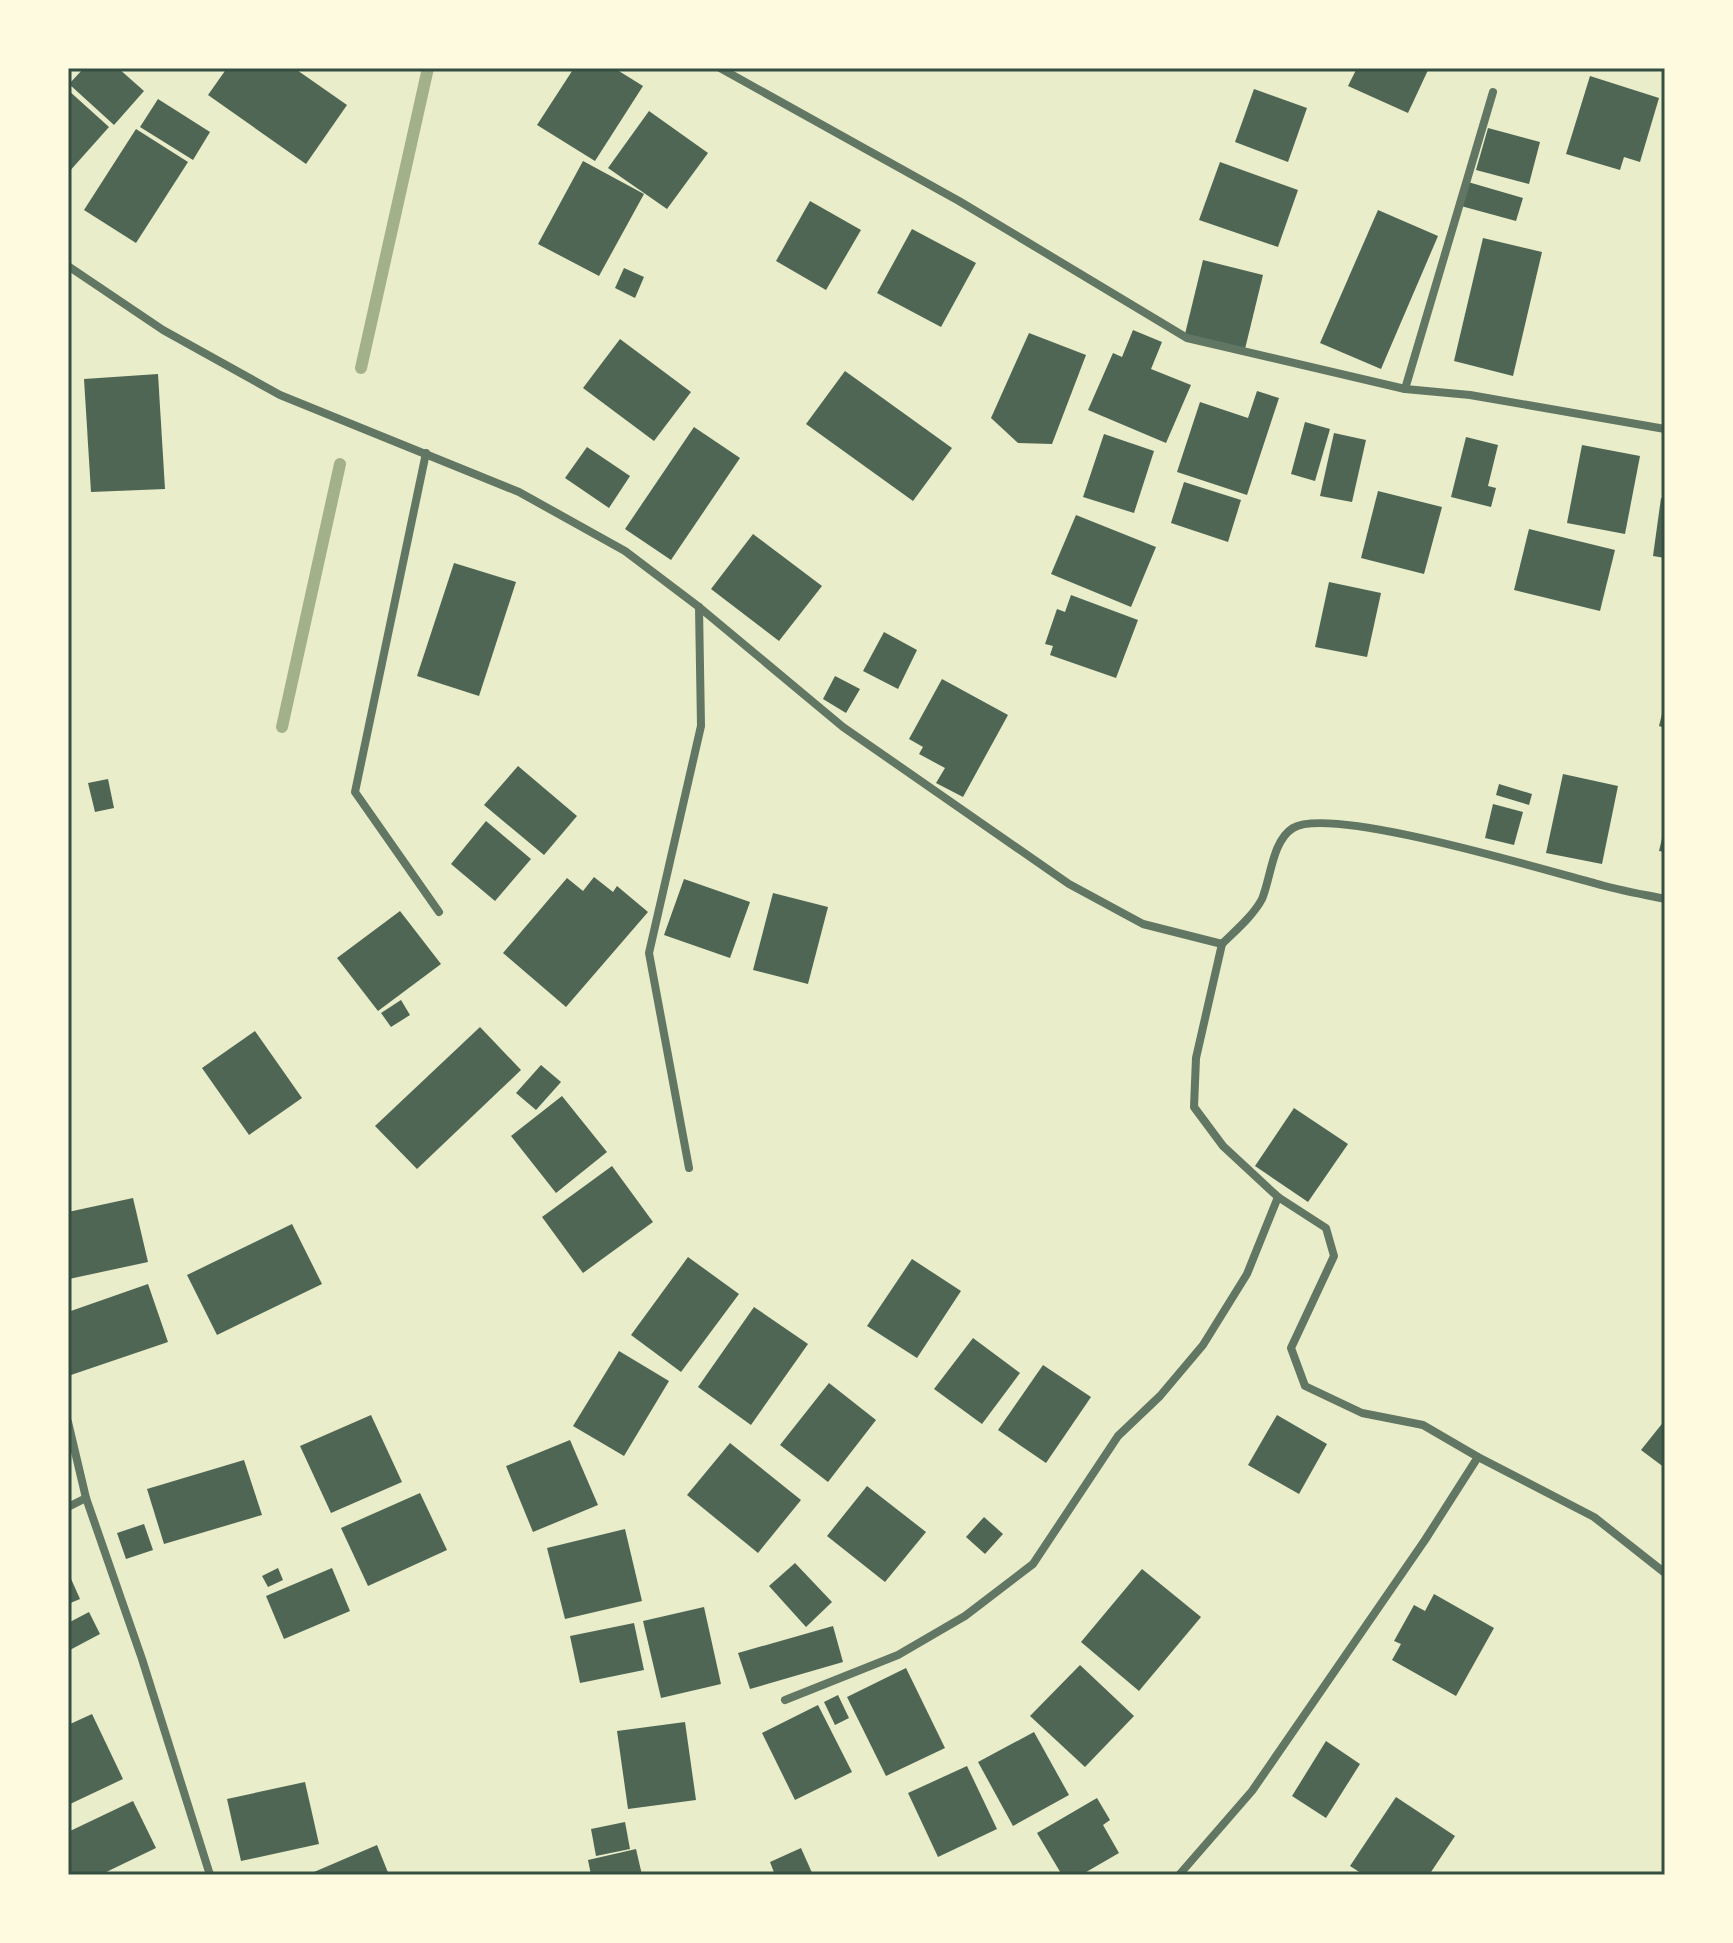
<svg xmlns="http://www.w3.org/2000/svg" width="1733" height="1943" viewBox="0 0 1733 1943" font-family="'Asap Condensed',sans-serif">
	<rect width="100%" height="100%" fill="#e9edc9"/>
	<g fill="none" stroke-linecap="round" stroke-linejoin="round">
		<g stroke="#a3b18a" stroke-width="12">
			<polyline points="361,368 428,68"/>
			<polyline points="282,727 340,464"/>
		</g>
	</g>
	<g fill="#4f6655">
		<polygon points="84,68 118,68 144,91 114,125 69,84"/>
		<polygon points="227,68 294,68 347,105 306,164 208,95"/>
		<polygon points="574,68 614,68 643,86 595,161 537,125"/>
		<polygon points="1357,68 1429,68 1408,113 1348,86"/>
		<polygon points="1590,76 1659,98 1640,162 1624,157 1620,170 1566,154"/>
		<polygon points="1254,89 1307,108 1288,162 1235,142"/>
		<polygon points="68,90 109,127 68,173"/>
		<polygon points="158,99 210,132 193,160 140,127"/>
		<polygon points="649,111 708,153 667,209 608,168"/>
		<polygon points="1488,128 1540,142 1529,184 1476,170"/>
		<polygon points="136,129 188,162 136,243 84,210"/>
		<polygon points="583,161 644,194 599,276 538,244"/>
		<polygon points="1220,162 1298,190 1278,247 1199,220"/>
		<polygon points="1468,182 1523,198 1516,221 1461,206"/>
		<polygon points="810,201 861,230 826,290 776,261"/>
		<polygon points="1378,210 1438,236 1381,369 1320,343"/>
		<polygon points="912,229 976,263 941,327 877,293"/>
		<polygon points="1483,238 1542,252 1513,376 1454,361"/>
		<polygon points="1203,260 1263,275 1245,349 1185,334"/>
		<polygon points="624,268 644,277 635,298 615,288"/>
		<polygon points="1133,330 1162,342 1151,369 1191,385 1166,443 1088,410 1113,353 1122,357"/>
		<polygon points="1029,333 1086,355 1052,444 1018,443 991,418"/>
		<polygon points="620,339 691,392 654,441 583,388"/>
		<polygon points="845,371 952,448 913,501 806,424"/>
		<polygon points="158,374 165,489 91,492 84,379"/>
		<polygon points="1257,391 1279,398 1247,495 1177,472 1200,402 1248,418"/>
		<polygon points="1305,422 1330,429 1315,481 1291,474"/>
		<polygon points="694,427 740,458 671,560 625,529"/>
		<polygon points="1334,433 1366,440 1352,502 1320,496"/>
		<polygon points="1104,434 1154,451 1134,513 1083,497"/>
		<polygon points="1466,437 1498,445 1488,486 1496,488 1491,507 1451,497"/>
		<polygon points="1582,445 1640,456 1625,534 1567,523"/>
		<polygon points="587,447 630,476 609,508 565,478"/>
		<polygon points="1184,482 1241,500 1228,542 1171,523"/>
		<polygon points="1378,491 1442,507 1424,574 1361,558"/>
		<polygon points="1661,498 1665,499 1665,558 1653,556"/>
		<polygon points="1076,515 1156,547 1131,607 1051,574"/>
		<polygon points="1529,529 1615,550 1600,611 1514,590"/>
		<polygon points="753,534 822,586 779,641 711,589"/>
		<polygon points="454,563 516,582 479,696 417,676"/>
		<polygon points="1329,582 1381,593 1367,657 1315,647"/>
		<polygon points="1071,595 1138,620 1116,678 1050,655 1053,646 1045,644 1057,609 1065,612"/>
		<polygon points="884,632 917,650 898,689 863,671"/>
		<polygon points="835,676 860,689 846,713 823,699"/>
		<polygon points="942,679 1008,715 963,797 936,783 945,768 919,754 923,747 909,739"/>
		<polygon points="1664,706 1665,706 1665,728 1659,726"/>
		<polygon points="518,766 577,816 544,855 484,805"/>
		<polygon points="1563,774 1618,786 1602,864 1546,853"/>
		<polygon points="108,779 114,808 95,812 88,783"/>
		<polygon points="1499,784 1532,794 1529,805 1496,795"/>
		<polygon points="1493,804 1523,812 1514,845 1485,838"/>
		<polygon points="486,821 531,859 495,901 451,864"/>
		<polygon points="1664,830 1665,830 1665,852 1659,851"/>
		<polygon points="594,877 613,892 617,886 648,912 566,1007 503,953 567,878 583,891"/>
		<polygon points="684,879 750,902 730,958 664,935"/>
		<polygon points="773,893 828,907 808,984 753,970"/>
		<polygon points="400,911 441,964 378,1011 337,958"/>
		<polygon points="401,1000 410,1015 391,1027 381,1013"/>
		<polygon points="480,1027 521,1070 417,1169 375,1126"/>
		<polygon points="255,1031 302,1098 249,1135 202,1068"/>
		<polygon points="541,1065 561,1082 536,1110 516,1093"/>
		<polygon points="562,1096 607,1152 556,1193 511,1136"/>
		<polygon points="1294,1108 1348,1144 1308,1202 1255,1166"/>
		<polygon points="612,1166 653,1222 583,1273 542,1217"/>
		<polygon points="133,1198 148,1262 69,1279 68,1212"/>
		<polygon points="292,1224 322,1284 217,1335 187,1275"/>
		<polygon points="688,1257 739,1294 681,1372 631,1335"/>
		<polygon points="912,1259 961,1291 917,1358 867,1326"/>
		<polygon points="148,1284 168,1342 71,1375 68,1367 68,1312"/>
		<polygon points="754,1307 808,1344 751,1425 698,1387"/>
		<polygon points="973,1338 1020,1373 982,1424 934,1389"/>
		<polygon points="619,1351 669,1381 624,1456 573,1426"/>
		<polygon points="1043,1365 1091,1397 1046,1463 998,1430"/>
		<polygon points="829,1383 876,1420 828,1482 780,1445"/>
		<polygon points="371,1415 402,1482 331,1513 300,1446"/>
		<polygon points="1277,1415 1327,1444 1299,1494 1248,1465"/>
		<polygon points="1665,1420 1665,1468 1641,1450"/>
		<polygon points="570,1440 598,1505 533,1532 506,1466"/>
		<polygon points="730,1443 801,1500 758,1553 687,1495"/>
		<polygon points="244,1460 262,1515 164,1544 147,1489"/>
		<polygon points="867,1486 926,1532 885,1582 827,1536"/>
		<polygon points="420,1493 447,1550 368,1586 341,1528"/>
		<polygon points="984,1517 1003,1534 985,1554 966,1537"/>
		<polygon points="144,1524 153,1550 126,1559 117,1533"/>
		<polygon points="625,1529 642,1601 565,1619 547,1548"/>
		<polygon points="795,1563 832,1602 806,1627 769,1586"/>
		<polygon points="278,1568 283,1580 268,1587 262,1576"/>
		<polygon points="332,1568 350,1611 284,1639 266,1596"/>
		<polygon points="1142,1569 1201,1617 1139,1691 1081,1642"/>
		<polygon points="68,1572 80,1599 68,1604"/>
		<polygon points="1434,1594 1494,1628 1456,1696 1392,1660 1401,1644 1394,1641 1414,1605 1425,1611"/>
		<polygon points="704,1607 721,1684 661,1698 643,1621"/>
		<polygon points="89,1612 100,1634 68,1651 68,1623"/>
		<polygon points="634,1623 644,1670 580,1683 570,1636"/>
		<polygon points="833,1626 843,1662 750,1689 738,1653"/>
		<polygon points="1080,1665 1134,1716 1085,1767 1030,1716"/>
		<polygon points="906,1668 945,1748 886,1776 847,1697"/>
		<polygon points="838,1695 849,1718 835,1725 824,1702"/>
		<polygon points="818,1705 852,1772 795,1800 762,1733"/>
		<polygon points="92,1714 123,1779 68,1805 68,1725"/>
		<polygon points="685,1722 696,1800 628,1809 617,1731"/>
		<polygon points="1034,1732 1069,1795 1013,1826 978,1762"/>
		<polygon points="1326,1741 1360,1764 1326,1818 1292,1796"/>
		<polygon points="967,1766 997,1829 938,1857 908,1793"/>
		<polygon points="305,1782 319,1844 241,1861 227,1799"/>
		<polygon points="1396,1797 1455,1836 1429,1875 1364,1875 1350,1866"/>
		<polygon points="1097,1798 1110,1820 1103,1825 1119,1853 1081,1875 1062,1875 1037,1833"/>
		<polygon points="133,1801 156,1848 100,1875 68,1875 68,1832"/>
		<polygon points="625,1822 630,1849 596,1856 591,1829"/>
		<polygon points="377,1845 389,1875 307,1875"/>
		<polygon points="801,1848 813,1875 775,1875 770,1862"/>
		<polygon points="636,1849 642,1875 591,1875 588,1860"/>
	</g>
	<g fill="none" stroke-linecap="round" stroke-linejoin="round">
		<g stroke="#617663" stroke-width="8">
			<polyline points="720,68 959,201 1187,338 1405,389 1470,395 1665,429"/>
			<polyline points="68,266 163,330 280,395 519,492 625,551 699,607 843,727 1069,884 1143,924 1222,944 1196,1058 1194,1107 1223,1146 1278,1197 1326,1228 1334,1256 1291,1348 1305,1386 1362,1413 1423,1425 1478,1457 1594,1517 1665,1573"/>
			<polyline points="1405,389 1493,92"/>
			<polyline points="426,453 355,792 439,912"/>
			<path d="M1222 944C1235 931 1253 916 1262 899 1271 878 1272 841 1293 828 1331 805 1543 870 1594 883 1617 890 1641 894 1665 899"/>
			<polyline points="689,1168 649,953 701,726 699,607"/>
			<polyline points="68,1422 86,1498 142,1659 210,1875"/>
			<polyline points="68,1507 86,1498"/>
			<polyline points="785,1700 898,1655 965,1616 1033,1564 1118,1436 1160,1396 1203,1345 1247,1274 1278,1197"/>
			<polyline points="1179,1875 1252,1791 1425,1540 1478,1457"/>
		</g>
	</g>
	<rect width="1733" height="1943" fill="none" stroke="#fefae0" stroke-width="140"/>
	<rect x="70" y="70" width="1593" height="1803" fill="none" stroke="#344e41" stroke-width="3"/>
</svg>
